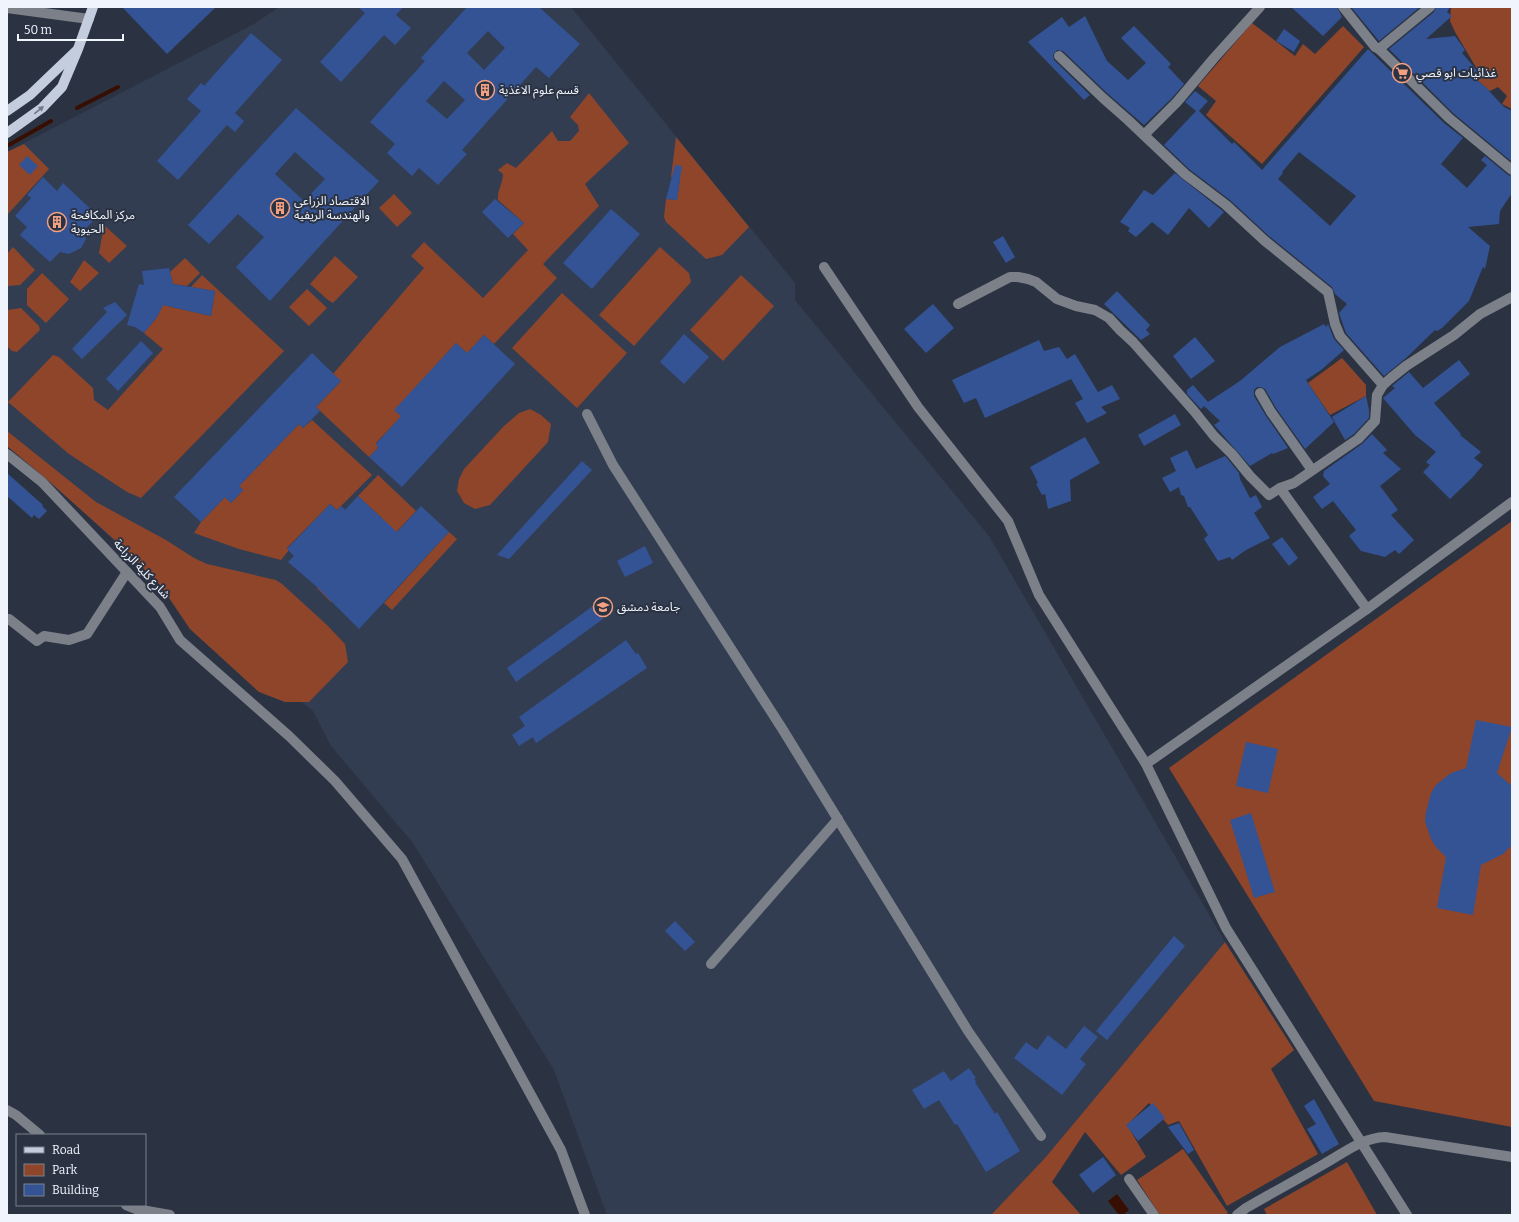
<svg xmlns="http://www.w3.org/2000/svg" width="1519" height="1222" viewBox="0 0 1519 1222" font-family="Bitter,'Noto Sans Arabic',serif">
	<rect width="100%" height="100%" fill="#2b3343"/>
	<polygon fill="#323d52" points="279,7 571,7 795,283 795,300 989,536 1225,942 1045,1158 991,1215 607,1215 554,1070 413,843 331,746 313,711 302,702 285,702 259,692 190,629 161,586 87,515 7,446 7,152 254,24"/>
	<g fill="#8f452a">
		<polygon points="1451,7 1512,7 1512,109 1502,104 1507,96 1498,87 1490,91 1476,79 1480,74 1455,32 1450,21"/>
		<polygon points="1252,23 1295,56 1303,44 1315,54 1343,26 1364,47 1262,164 1206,115 1216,101 1198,86"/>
		<path d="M589 93 629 143 585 184 599 206 543 264 557 278 494 344 484 335 467 353 456 343 395 410 404 419 396 422 376 443 378 448 369 457 316 407 341 381 333 374 424 268 411 256 424 242 483 298 528 250 513 234 524 223 498 200C497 191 503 183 503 174L498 170 507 163 516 168 552 131 558 141H570L579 131 578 125 570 117Z"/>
		<polygon points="676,137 749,227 722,255 706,259 666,222 664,217 666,199 677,200 680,179 671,177"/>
		<polygon points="24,144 49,169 7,215 7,152"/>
		<polygon points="394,194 412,213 397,227 379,208"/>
		<polygon points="104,225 127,246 109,263 99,253"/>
		<polygon points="13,247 35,270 20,285 7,286 7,254"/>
		<polygon points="660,247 689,273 691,282 634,346 599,315"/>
		<polygon points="335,256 358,277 333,303 328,300 310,284"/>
		<polygon points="185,258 200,273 187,286 173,284 170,272"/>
		<polygon points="84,260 99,273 80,291 70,282"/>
		<polygon points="42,273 69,299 46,323 27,305 27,289"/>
		<polygon points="202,275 284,351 141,498 127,492 69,454 8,402 53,355 59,357 93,388 94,400 108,410 163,349 144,333 157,317 163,305 211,316 215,291 191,287"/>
		<polygon points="741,275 774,306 723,361 690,330"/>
		<polygon points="307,289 327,308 309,326 289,307"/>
		<polygon points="562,293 627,353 577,408 512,348"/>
		<polygon points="21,308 39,326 40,330 17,352 12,351 7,346 7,310"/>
		<polygon points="1342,358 1366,385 1366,396 1330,415 1308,383"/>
		<polygon points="530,409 541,415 551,424 548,442 490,505 475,509 464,503 457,491 459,479 464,469 504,426 519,413"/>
		<polygon points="312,420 372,475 337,510 330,504 287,548 289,550 281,560 239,549 194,533 201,522 225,497 231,503 243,490 239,486 299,424 303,428"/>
		<polygon points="7,431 96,502 166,540 194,558 207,564 276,580 282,584 327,625 345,644 348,662 309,702 285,702 259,692 190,629 161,586 118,543 50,482 7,446"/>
		<polygon points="378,475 416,511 331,602 317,588 382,518 358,496"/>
		<polygon points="1512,521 1512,1127 1374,1101 1169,768"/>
		<polygon points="449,532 457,539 392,610 384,603"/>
		<polygon points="1225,942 1294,1050 1271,1069 1318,1154 1227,1206 1179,1121 1168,1125 1149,1103 1127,1125 1146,1157 1121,1175 1085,1132 1052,1182 1081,1215 991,1215 1045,1158"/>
		<polygon points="1183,1149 1228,1213 1225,1215 1160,1215 1137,1180"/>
		<polygon points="1347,1162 1377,1215 1267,1215 1264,1209"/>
	</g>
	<polygon fill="#370f02" points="1117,1194 1129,1210 1123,1215 1119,1215 1108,1201"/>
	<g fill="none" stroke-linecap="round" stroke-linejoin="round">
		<g stroke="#370f02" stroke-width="4">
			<polyline points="77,108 118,87"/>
			<polyline points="7,146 51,121"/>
		</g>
	</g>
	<g fill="#335394" fill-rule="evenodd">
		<polygon points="122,7 216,7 167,54"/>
		<polygon points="358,7 403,7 396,15 411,28 395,45 384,35 341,82 320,62 365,13"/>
		<path d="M467 7H539L580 44 549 78 536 67 462 150 467 154 438 185 419 168 412 176 387 153 395 144 370 122 425 61 421 58ZM488 31 505 48 484 70 467 53ZM444 81 465 100 447 119 426 101Z"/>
		<polygon points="1291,7 1337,7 1342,17 1323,36"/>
		<polygon points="1351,7 1420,7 1379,41"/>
		<polygon points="1436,7 1450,7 1447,12 1452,16 1426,39 1455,36 1465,50 1462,53 1480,74 1476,79 1490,91 1489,91 1504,107 1512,111 1511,161 1453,113 1389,49 1434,12"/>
		<polygon points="1085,16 1107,61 1128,80 1146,63 1121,38 1134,26 1171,64 1168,67 1184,84 1172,98 1144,125 1107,93 1063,51 1057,50 1053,55 1054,60 1090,95 1084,100 1028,42 1062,17 1069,27"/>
		<polygon points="1284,29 1300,41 1294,52 1276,41"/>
		<polygon points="251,33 282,60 235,113 244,121 235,132 227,125 178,180 157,161 201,111 187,99 201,83 204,86"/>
		<path d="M1368 49 1444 123 1463 138 1441 164 1467 188 1487 165 1481 160 1485 156 1508 175 1512 176V193L1500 211 1499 224 1468 227 1490 246 1485 269 1483 267 1469 301 1442 328 1437 331 1435 330 1406 358 1384 376 1346 333 1339 313 1347 304 1335 294 1332 287 1269 236 1230 200 1189 169 1164 145 1196 111 1185 102 1195 91 1208 101 1199 111 1232 144 1234 142 1262 170ZM1299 152 1356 196 1330 226 1278 179 1283 173 1282 172Z"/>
		<path d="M296 108 379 181 270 301 236 267 264 237 238 214 209 244 188 225ZM295 152 325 179 304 201 275 174Z"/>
		<polygon points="27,156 38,166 30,175 19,165"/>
		<polygon points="675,165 682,166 677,200 666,199"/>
		<polygon points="1175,173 1224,212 1209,228 1189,208 1168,235 1152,222 1136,237 1128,231 1130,228 1120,222 1144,190 1153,195"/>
		<polygon points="43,177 57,191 63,183 98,216 85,229 86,239 81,248 69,254 60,252 50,262 20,235 27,227 15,216 31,198 27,195"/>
		<polygon points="495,199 524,223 508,238 482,212"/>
		<polygon points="611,209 640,234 592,289 563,263"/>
		<polygon points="1003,236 1015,257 1006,263 993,242"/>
		<polygon points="169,268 173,284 215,291 211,316 163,305 157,317 144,333 135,327 127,325 139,284 144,285 142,271"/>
		<polygon points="1117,291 1150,325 1146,330 1150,334 1141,340 1104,304"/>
		<polygon points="115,302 127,315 82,359 72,349 107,312 103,308"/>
		<polygon points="933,304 954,328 926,353 904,329"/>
		<polygon points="1324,324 1326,327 1328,324 1334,339 1344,350 1321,370 1306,380 1334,422 1305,449 1276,408 1265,389 1260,387 1257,387 1254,390 1254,396 1266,416 1288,448 1273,454 1272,453 1250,466 1214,425 1220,421 1204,406 1201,409 1187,394 1187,390 1193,385 1208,402 1240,381 1280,347"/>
		<polygon points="684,334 709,357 684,384 660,362"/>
		<polygon points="484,335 515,364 402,487 369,457 378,448 376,444 401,416 394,410 456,343 467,353"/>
		<polygon points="1195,337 1215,361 1191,379 1173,356"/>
		<polygon points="1039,340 1044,351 1059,347 1067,359 1075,354 1098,392 1112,385 1120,399 1101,407 1107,413 1087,423 1075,403 1083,399 1071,379 985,418 976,398 964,403 952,380"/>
		<polygon points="141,341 153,353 118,391 106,379"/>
		<polygon points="312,353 341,381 316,407 320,411 303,428 299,424 239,486 243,490 231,503 225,497 201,522 174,497"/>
		<polygon points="1459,360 1470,374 1434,403 1461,434 1460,435 1481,452 1474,458 1483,465 1473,477 1450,499 1423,472 1430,465 1426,462 1436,452 1415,435 1383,398 1395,388 1392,386 1409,372 1423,388"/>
		<polygon points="1366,396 1369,410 1369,418 1354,434 1345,440 1332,417"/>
		<polygon points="1175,414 1181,425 1144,446 1138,435"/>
		<polygon points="1372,434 1387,450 1383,453 1401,469 1380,486 1398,510 1391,515 1414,540 1399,554 1395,550 1385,557 1361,551 1349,536 1356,530 1333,501 1322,509 1313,497 1330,484 1323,476 1324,471 1362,444"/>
		<polygon points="1085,437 1100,463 1070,480 1071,501 1048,509 1045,494 1042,495 1036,484 1038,483 1030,467"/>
		<polygon points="1187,450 1196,469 1225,456 1227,458 1239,473 1240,479 1250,498 1256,495 1262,507 1254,513 1270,538 1246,550 1232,560 1230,557 1218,561 1204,539 1208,535 1190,507 1188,507 1184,496 1181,495 1179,487 1170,492 1162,478 1176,471 1170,458"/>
		<polygon points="582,461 592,470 509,559 497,555"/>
		<polygon points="7,473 43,505 42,506 47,511 39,519 34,515 32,518 7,496"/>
		<polygon points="358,496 397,532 421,506 449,532 359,629 317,587 288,562 294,556 287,549 330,504 337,510 341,506 345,510"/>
		<polygon points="1282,537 1298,558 1289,566 1272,544"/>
		<polygon points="645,546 653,563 625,577 617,561"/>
		<polygon points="593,606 603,619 516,682 507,668"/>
		<polygon points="626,640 636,654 638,653 647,668 536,743 533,737 519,746 512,735 525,726 519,717"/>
		<polygon points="1476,720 1512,727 1497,773 1512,786 1512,845 1503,854 1481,865 1473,915 1437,908 1446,857 1436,847 1431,839 1425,821 1426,812 1431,793 1436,785 1451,773 1466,768"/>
		<polygon points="1246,742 1278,749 1268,793 1236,786"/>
		<polygon points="1251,813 1275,892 1254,898 1230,820"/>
		<polygon points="675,921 695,942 685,951 665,931"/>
		<polygon points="1174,936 1185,946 1107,1040 1096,1031"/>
		<polygon points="1084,1026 1098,1037 1080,1059 1086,1064 1062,1095 1014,1058 1026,1042 1037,1050 1048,1035 1066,1049"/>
		<polygon points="969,1068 976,1078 974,1079 976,1081 975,1082 995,1114 997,1112 1020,1151 986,1172 957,1124 955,1125 939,1100 924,1109 912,1090 944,1071 951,1081"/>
		<polygon points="1314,1099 1339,1144 1322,1154 1307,1129 1316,1124 1304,1106"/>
		<polygon points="1153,1103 1165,1118 1138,1141 1126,1125"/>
		<polygon points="1179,1123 1194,1150 1188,1154 1168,1127"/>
		<polygon points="1103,1157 1116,1175 1093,1193 1079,1175"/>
	</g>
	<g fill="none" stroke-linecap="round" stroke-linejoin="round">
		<g stroke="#7c8089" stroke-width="10">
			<polyline points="1343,7 1375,47 1379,49 1430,7"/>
			<polyline points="7,8 89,19"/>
			<polyline points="1379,49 1449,118 1512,170"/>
			<polyline points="1059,56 1103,98 1128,120 1185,174 1226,205 1265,241 1328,292 1335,324 1340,336 1383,385"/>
			<polyline points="1144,135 1177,102 1214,58 1260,7"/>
			<polyline points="824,267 918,407 1008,521 1039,595 1146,764 1226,928 1407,1215"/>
			<polyline points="958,304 1010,277 1018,277 1028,279 1036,282 1057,299 1076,306 1095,310 1109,318 1120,330 1133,342 1194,411 1214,436 1232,454 1250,476 1269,495 1280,488 1294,483 1358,439 1375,421 1377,395 1383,385 1391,378 1406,366 1454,335 1480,314 1512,297"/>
			<polyline points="1260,393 1271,412 1312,470"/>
			<polyline points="587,414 613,465 783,730 968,1031 1041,1136"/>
			<polyline points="7,454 42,482 160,607 180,640 289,736 335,781 402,859 561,1150 585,1215"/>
			<polyline points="1280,488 1367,609"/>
			<polyline points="9,619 37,641 44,636 69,640 87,634 127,572"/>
			<polyline points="1146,764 1367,609 1512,502"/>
			<polyline points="711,964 838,819"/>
			<polyline points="7,1110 16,1115 40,1135"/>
			<polyline points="1129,1179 1154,1215"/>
			<polyline points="126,1205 136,1209 170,1215"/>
			<path d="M1237 1215 1246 1208C1272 1193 1298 1179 1324 1164 1344 1153 1361 1138 1385 1137L1512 1157"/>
		</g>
		<g stroke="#c4cdde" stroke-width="10">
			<polyline points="7,111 30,95 76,51"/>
			<polyline points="7,133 42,108 62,87 78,49 93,7"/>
		</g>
	</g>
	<defs><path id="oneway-solid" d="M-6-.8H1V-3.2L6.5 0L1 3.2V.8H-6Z"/></defs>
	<use fill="#707889" href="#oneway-solid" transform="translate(39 110) rotate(-39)"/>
	<defs>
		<symbol id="supermarket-ring" viewBox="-11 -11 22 22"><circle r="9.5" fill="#2b3343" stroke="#f3a082" stroke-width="1.5"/><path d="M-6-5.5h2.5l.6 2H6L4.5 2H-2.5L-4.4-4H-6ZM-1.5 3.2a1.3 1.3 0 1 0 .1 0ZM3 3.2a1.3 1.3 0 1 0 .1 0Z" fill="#f3a082"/></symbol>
		<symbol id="building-ring" viewBox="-11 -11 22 22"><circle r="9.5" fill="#2b3343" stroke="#f3a082" stroke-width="1.5"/><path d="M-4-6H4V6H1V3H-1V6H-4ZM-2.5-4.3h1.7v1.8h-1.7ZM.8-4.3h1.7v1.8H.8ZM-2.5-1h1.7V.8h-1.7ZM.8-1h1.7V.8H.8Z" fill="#f3a082"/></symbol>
		<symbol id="university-ring" viewBox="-11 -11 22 22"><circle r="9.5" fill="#2b3343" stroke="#f3a082" stroke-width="1.5"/><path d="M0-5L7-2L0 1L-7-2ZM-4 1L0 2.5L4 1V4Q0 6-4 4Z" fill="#f3a082"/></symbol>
	</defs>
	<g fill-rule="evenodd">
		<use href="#supermarket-ring" x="1391" y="62" width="22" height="22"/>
		<use href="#building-ring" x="474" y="79" width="22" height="22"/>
		<use href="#building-ring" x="269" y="197" width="22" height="22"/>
		<use href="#building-ring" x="46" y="211" width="22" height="22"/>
		<use href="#university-ring" x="592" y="596" width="22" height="22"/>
	</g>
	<g text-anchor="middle" stroke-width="4" stroke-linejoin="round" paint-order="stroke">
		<g font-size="12" fill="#f0f5fd" stroke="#2b3343" text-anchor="start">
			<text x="1416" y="77">غذائيات ابو قصي</text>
			<text x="499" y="94">قسم علوم الاغذية</text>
			<text x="294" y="205">الاقتصاد الزراعي<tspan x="294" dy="14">والهندسة الريفية</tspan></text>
			<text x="71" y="219">مركز المكافحة<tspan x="71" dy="14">الحيوية</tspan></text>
			<text x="617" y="611">جامعة دمشق</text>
		</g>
		<g font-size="12" fill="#f0f5fd" stroke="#2b3343">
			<text transform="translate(142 569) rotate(47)" y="4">شارع كلية الزراعة</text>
		</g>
	</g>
	<rect width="1519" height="1222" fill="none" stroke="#f0f5fd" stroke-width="16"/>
	<rect x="16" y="1134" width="130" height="72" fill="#2b3343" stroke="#7a818d"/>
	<rect x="24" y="1147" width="20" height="6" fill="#c4cdde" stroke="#7a818d"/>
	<text x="52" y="1154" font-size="12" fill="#f0f5fd">Road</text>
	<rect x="24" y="1164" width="20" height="12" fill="#8f452a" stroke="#7a818d"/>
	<text x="52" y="1174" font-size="12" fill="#f0f5fd">Park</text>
	<rect x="24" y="1184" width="20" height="12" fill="#335394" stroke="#7a818d"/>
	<text x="52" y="1194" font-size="12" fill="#f0f5fd">Building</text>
	<path d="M18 34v6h105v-6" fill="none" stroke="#f0f5fd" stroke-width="2"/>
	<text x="24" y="34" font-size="12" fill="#f0f5fd" stroke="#2b3343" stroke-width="3" paint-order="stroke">50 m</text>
</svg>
